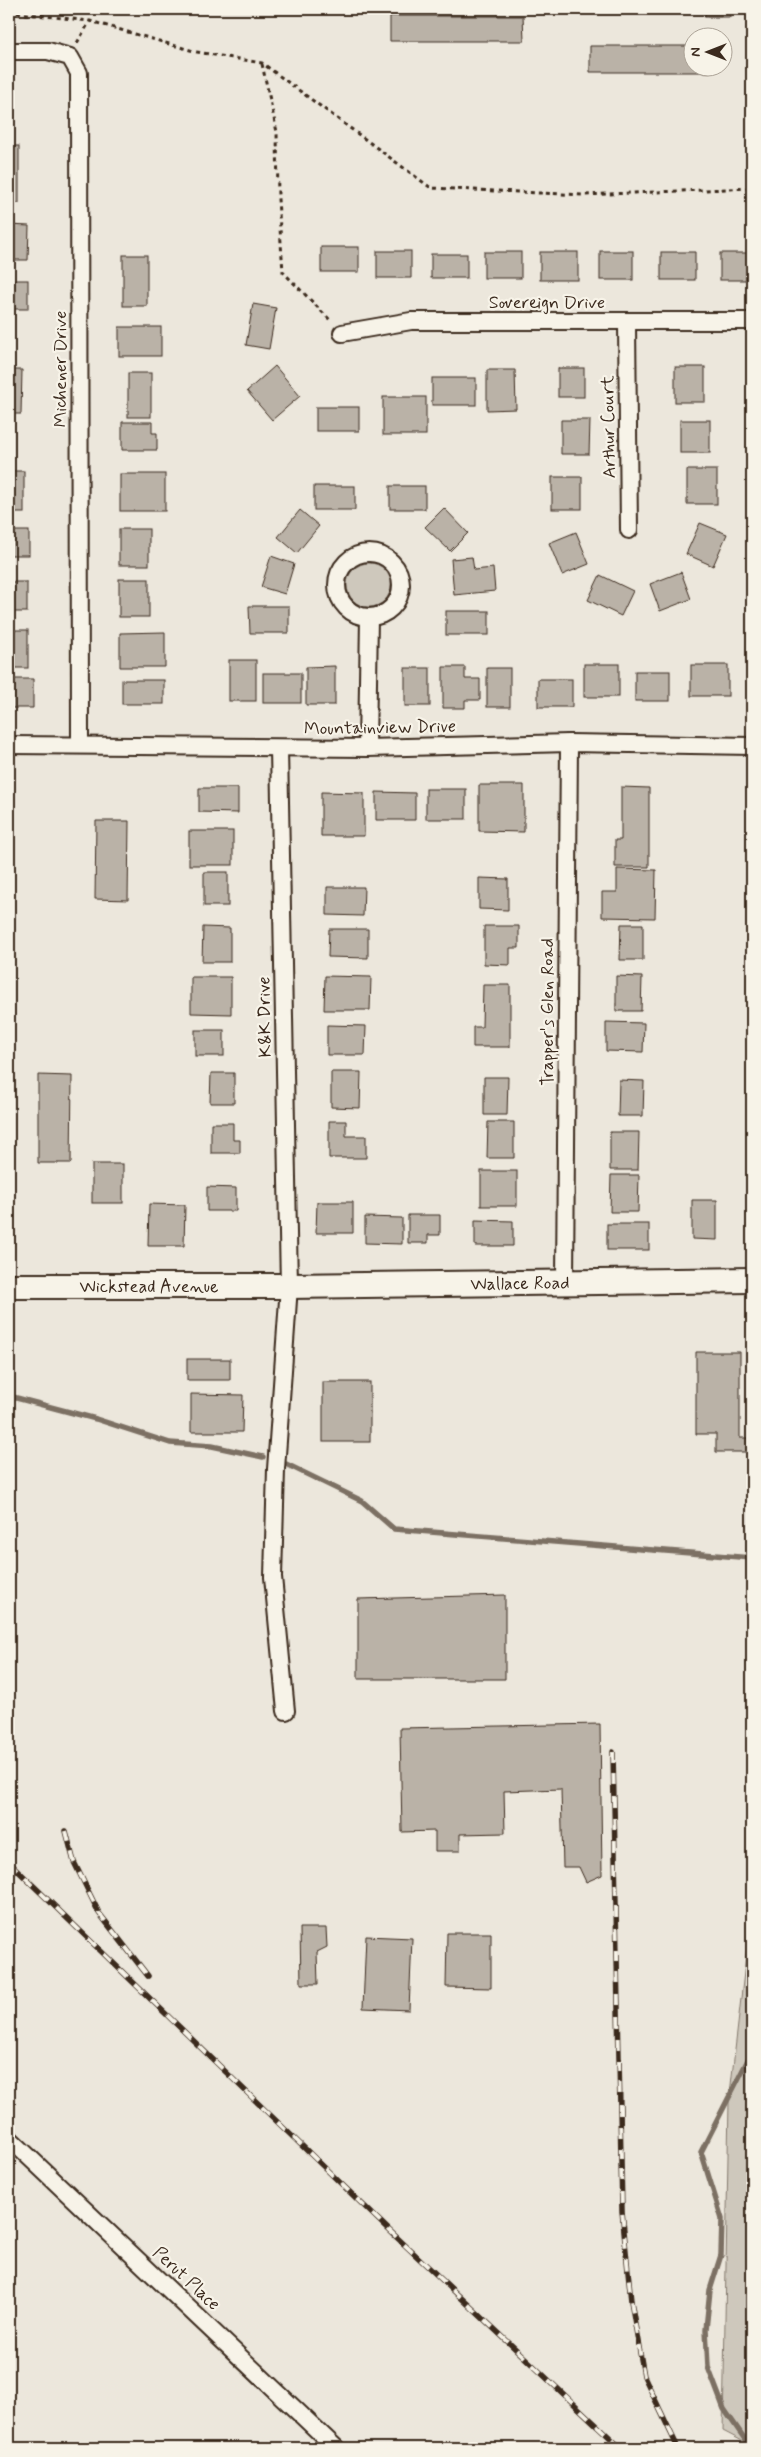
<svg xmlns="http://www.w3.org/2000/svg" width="761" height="2457" viewBox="0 0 761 2457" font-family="Mynerve,sans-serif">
	<rect width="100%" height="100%" fill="#ece7dc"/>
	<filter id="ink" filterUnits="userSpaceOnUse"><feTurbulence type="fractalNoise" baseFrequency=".02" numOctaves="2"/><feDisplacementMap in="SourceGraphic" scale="10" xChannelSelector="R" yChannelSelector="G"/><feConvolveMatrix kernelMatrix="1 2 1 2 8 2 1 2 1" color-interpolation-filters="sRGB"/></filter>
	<g filter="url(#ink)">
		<g fill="#cec8bc" stroke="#84796d">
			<circle cx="369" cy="585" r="22"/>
			<polygon points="752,1903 752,2446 723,2431 729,2102"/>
		</g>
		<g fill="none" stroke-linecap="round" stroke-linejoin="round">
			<g stroke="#7c7064" stroke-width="5.5">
				<polyline points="9,1396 96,1419 170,1443 212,1446 263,1457"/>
				<polyline points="286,1464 362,1501 394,1529 752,1558"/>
				<polyline points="751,2448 724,2409 708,2367 706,2329 710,2290 721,2255 722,2219 701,2152 752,2052"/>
			</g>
		</g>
		<g fill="#bab2a7" stroke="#3b2a1e">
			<rect x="705" y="9" width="25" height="8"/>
			<polygon points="390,16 523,16 524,41 390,41"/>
			<polygon points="590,46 694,46 694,68 710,68 710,72 590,72"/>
			<rect x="9" y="146" width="10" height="57"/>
			<polygon points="9,225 29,226 28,260 9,260"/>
			<rect x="321" y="247" width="38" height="25"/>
			<rect x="377" y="251" width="34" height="27"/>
			<rect x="600" y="251" width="33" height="29"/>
			<rect x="484" y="252" width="37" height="26"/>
			<rect x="540" y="252" width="38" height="28"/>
			<rect x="661" y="252" width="34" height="28"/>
			<rect x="720" y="253" width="32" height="27"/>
			<rect x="431" y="254" width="36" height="24"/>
			<rect x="123" y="255" width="24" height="51"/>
			<rect x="9" y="280" width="19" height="29"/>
			<polygon points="253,304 276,308 269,349 246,345"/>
			<rect x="119" y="327" width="42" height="29"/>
			<polygon points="275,366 300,396 272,420 247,391"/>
			<rect x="675" y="367" width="30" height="35"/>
			<rect x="558" y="368" width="26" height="29"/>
			<polygon points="9,370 22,370 21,414 9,414"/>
			<polygon points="487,370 515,370 516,409 487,410"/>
			<rect x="128" y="373" width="23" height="44"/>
			<rect x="432" y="378" width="44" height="27"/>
			<rect x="383" y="397" width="43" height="38"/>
			<rect x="316" y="407" width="43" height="24"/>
			<polygon points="561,420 590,420 589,454 561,454"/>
			<rect x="680" y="420" width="30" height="33"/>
			<polygon points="122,422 152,422 152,433 157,433 157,450 122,450"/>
			<rect x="687" y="470" width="30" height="34"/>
			<rect x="9" y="471" width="15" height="42"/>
			<rect x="120" y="474" width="45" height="37"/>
			<rect x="552" y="477" width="30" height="32"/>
			<rect x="314" y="486" width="41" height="24"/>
			<rect x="390" y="486" width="35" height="23"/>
			<polygon points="444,508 468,533 450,551 425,527"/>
			<polygon points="300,510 319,526 297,553 278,537"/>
			<polygon points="700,523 727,534 713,566 686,554"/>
			<rect x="119" y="529" width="30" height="36"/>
			<rect x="9" y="531" width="20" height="24"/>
			<polygon points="576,532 589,564 562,575 549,543"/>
			<polygon points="271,556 294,564 285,594 261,587"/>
			<polygon points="472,557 474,570 493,568 495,591 454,595 451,559"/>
			<polygon points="681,572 691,599 660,611 650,584"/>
			<polygon points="600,575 633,591 621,616 588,600"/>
			<rect x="119" y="579" width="30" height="38"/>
			<rect x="9" y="582" width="18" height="30"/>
			<polygon points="249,606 289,606 289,633 250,633"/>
			<rect x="446" y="611" width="43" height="24"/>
			<rect x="9" y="630" width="19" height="38"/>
			<polygon points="165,632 165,667 120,667 120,633"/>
			<rect x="229" y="660" width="27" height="41"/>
			<rect x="584" y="664" width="35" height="33"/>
			<rect x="691" y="665" width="37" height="31"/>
			<polygon points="335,666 335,705 306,705 306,667"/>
			<polygon points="443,667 465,667 465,679 480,679 480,700 465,700 465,708 443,708"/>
			<rect x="405" y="668" width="25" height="38"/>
			<rect x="487" y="668" width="23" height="39"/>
			<rect x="635" y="671" width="35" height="30"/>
			<rect x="263" y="673" width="38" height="30"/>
			<polygon points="12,679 33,679 33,708 9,708 9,687 12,687"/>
			<rect x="538" y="679" width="34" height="28"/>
			<rect x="122" y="680" width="42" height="24"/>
			<polygon points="479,785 524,785 524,832 479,831"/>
			<polygon points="621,787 649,788 649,867 615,867 615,840 621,840"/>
			<polygon points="199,788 238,788 238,813 199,812"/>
			<rect x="426" y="789" width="40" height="30"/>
			<polygon points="321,792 364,793 364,836 321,836"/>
			<polygon points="376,792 415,793 415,820 376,820"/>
			<polygon points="96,821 129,821 128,900 95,899"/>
			<rect x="189" y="831" width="44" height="34"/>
			<polygon points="617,869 656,870 655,918 602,917 602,892 617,892"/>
			<rect x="204" y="872" width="24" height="34"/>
			<polygon points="479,878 508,879 508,910 479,909"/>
			<polygon points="327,887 364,887 363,916 327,915"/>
			<polygon points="621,924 643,924 643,960 620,960"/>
			<polygon points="484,926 519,926 519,948 510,948 510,965 484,964"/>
			<polygon points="203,927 230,928 230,962 202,962"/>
			<polygon points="329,929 368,929 368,958 328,957"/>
			<polygon points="325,976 371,977 370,1010 324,1010"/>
			<polygon points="616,976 642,977 641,1011 616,1011"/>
			<polygon points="191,977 231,977 231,1014 191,1013"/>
			<polygon points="483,985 510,985 510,1047 473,1047 473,1027 482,1027"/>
			<polygon points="606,1022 644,1023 643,1052 606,1051"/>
			<polygon points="327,1025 366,1026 365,1055 327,1055"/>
			<rect x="195" y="1030" width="29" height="26"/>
			<polygon points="331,1072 361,1072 360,1108 331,1107"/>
			<polygon points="211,1073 234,1073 234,1103 210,1103"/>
			<polygon points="38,1075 72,1076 71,1163 38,1163"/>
			<polygon points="484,1077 508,1077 507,1115 484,1115"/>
			<polygon points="619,1080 644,1081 643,1116 618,1116"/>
			<polygon points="329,1121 346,1121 346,1136 366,1136 366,1158 329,1158"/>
			<polygon points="488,1122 514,1122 514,1158 487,1158"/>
			<polygon points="211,1123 233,1123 233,1140 240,1140 240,1153 211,1153"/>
			<polygon points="610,1132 639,1132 638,1170 610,1170"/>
			<rect x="92" y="1164" width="31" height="39"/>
			<rect x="481" y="1171" width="36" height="35"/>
			<polygon points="611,1175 639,1175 638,1212 610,1212"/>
			<polygon points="207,1187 236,1188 236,1211 207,1211"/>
			<polygon points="692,1200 717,1200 717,1240 692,1239"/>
			<polygon points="317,1202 353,1202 353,1233 316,1233"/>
			<polygon points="149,1204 185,1205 184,1246 148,1246"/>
			<polygon points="408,1215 440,1215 440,1235 428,1235 428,1243 408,1243"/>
			<polygon points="365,1217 402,1218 402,1244 365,1243"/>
			<polygon points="475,1220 513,1221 513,1246 475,1246"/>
			<rect x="607" y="1224" width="42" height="26"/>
			<polygon points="696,1352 740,1352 740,1438 752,1438 752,1452 716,1452 716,1434 696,1434"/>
			<rect x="187" y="1359" width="43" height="21"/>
			<rect x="323" y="1382" width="47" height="60"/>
			<polygon points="191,1394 243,1395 242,1432 191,1432"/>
			<polygon points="505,1595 505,1679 358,1679 358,1599"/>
			<polygon points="600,1724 602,1875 586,1882 579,1867 563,1867 561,1789 504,1791 505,1833 460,1834 460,1851 435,1851 435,1831 402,1832 400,1728"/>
			<polygon points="300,1928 326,1928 327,1947 317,1952 318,1984 301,1984"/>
			<polygon points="447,1933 491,1933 491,1988 446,1987"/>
			<polygon points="366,1936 412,1938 409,2010 363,2008"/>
		</g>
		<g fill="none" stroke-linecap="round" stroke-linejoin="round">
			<defs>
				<g id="street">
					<polyline points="9,51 48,51 70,57 79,73 80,745"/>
					<polyline points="627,323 629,530"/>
					<polyline points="342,333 411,321 752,321"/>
					<circle cx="369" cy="585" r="32"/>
					<polyline points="9,745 367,748 569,743 752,746"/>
					<polyline points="279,748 289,1286 276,1469 273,1577 286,1711"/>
					<polyline points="367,748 369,617"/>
					<polyline points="565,1281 569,743"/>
					<polyline points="9,2138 336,2448"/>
				</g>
				<g id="secondary">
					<path id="s1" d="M9 1286H289L752 1280"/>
				</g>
			</defs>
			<use href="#street" stroke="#3b2a1e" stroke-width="20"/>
			<use href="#secondary" stroke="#3b2a1e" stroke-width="28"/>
			<g stroke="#3b2a1e" stroke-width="3" stroke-dasharray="4 4" stroke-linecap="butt">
				<polyline points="9,12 90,21 197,52 262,63 431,188 584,195 752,188"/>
				<polyline points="77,43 90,21"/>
				<polyline points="262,64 277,132 278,199 283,272 331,321"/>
			</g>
			<use href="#street" stroke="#f7f3e8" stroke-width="16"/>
			<use href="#secondary" stroke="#f7f3e8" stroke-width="24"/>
			<defs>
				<g id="rail">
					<polyline points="613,1752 622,2211 631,2301 644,2376 678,2448"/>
					<polyline points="66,1831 74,1862 99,1913 148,1976"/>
					<polyline points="9,1862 390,2231 621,2448"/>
				</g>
			</defs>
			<use href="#rail" stroke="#3b2a1e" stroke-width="5.5"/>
			<use href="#rail" stroke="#f7f3e8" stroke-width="4" stroke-dasharray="11" stroke-linecap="butt"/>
		</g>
	</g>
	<g text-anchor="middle" stroke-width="4.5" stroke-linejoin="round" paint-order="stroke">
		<g font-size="18" fill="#3b2a1e" stroke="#f7f3e8">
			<text x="547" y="308">Sovereign Drive</text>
			<text transform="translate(60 369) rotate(-90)" y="6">Michener Drive</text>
			<text transform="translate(608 427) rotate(-91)" y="6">Arthur Court</text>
			<text transform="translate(380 727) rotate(-1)" y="6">Mountainview Drive</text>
			<text transform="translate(547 1012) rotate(-90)" y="6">Trapper's Glen Road</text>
			<text transform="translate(264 1017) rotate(-91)" y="6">K&amp;K Drive</text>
			<text dy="6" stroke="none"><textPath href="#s1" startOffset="511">Wallace Road</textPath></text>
			<text dy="6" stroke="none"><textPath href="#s1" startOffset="140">Wickstead Avenue</textPath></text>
			<text transform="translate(187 2278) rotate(43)" y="6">Perut Place</text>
		</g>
	</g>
	<rect width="761" height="2457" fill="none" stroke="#f7f3e8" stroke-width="30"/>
	<rect x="15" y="15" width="731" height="2427" fill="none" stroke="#3b2a1e" stroke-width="2" filter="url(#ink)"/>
	<g transform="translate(708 52) rotate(270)"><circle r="24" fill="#f7f3e8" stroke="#aca397"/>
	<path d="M0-4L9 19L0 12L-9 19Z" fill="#3b2a1e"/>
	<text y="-8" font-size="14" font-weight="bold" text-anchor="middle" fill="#3b2a1e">N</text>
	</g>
</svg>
